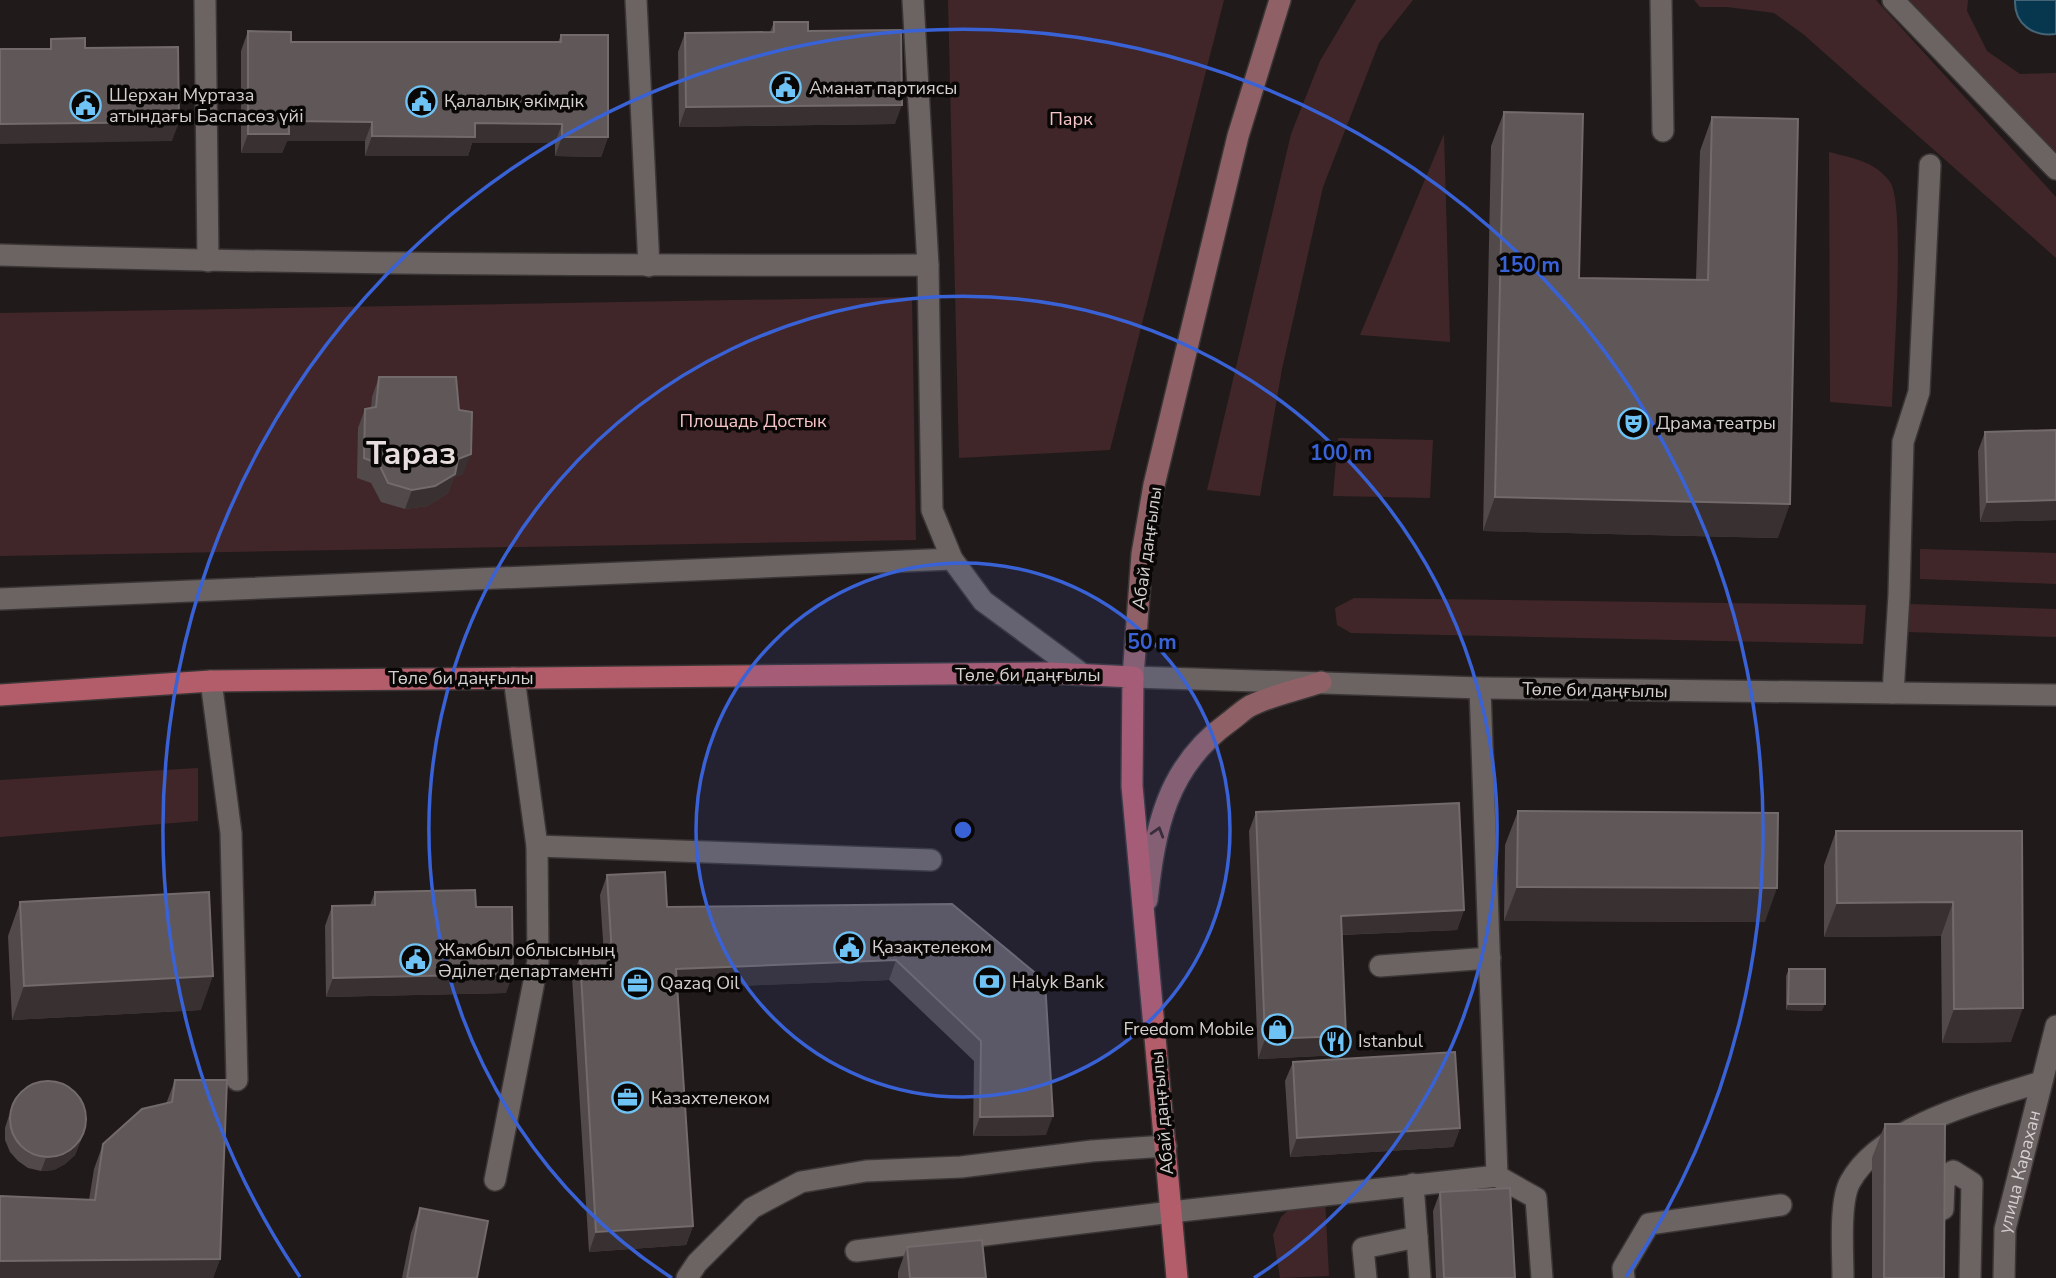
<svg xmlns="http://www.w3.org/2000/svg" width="2056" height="1278" viewBox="0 0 2056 1278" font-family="'Nunito Sans',sans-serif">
	<rect width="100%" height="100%" fill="#211a1a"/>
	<g fill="#402628">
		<polygon points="948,0 1224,0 1110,450 959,458"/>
		<polygon points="1356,0 1413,0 1379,43 1323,187 1282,369 1260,496 1207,490 1291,134 1320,61"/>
		<polygon points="1694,0 1876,0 2056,197 2056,258 1803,34 1774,13 1727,7 1700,7"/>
		<polygon points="1909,0 1968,0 1967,11 1987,51 2020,74 2056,73 2056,161"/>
		<polygon points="1444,134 1450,342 1360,335"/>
		<path d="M1829 152C1852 158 1875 161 1890 182 1906 205 1893 369 1892 407L1830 402Z"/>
		<polygon points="912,297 916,540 0,556 0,313"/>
		<polygon points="1338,438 1433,440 1430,498 1333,496"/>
		<polygon points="1920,549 2056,553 2056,584 1920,579"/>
		<polygon points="1354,598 1866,605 1863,644 1351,633 1337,625 1335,608"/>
		<polygon points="1909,604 2056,609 2056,637 1908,632"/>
		<polygon points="198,768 198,821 0,837 0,780"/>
		<polygon points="1325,1199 1329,1276 1280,1278 1273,1235 1281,1217 1296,1203"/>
	</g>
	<path fill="#07374f" stroke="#456576" stroke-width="2" d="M2015 0H2056V34C2033 37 2014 24 2015 0Z"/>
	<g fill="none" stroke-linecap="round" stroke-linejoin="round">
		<defs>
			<g id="service">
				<polyline points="205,0 208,261"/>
				<polyline points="636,0 649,266"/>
				<polyline points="913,0 928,265"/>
				<polyline points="1661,0 1663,131"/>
				<polyline points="1893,0 2056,169"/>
				<polyline points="0,599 952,559"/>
				<polyline points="211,681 231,833 237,1080"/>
				<polyline points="1480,688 1497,1176"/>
				<polyline points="1893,693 1899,595 1903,442 1919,392 1930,165"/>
				<polyline points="537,846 931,860"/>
				<polyline points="1380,966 1490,958"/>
				<polyline points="495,1180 538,961 537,846 514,678"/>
				<polyline points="1413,1184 1420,1278"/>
				<polyline points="1943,1209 1944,1182 1953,1171 1972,1183 1970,1278"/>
				<polyline points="856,1251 1171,1212 1497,1176 1536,1198 1542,1278"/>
				<polyline points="687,1278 697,1263 752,1208 801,1182 866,1171 961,1167 1092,1151 1166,1146"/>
				<polyline points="1366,1278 1363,1248 1417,1237"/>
				<polyline points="1624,1278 1623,1268 1649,1224 1781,1205"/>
				<path d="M1843 1278C1843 1254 1839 1202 1850 1182 1880 1126 1983 1100 2041 1082"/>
			</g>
			<g id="minor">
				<path d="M0 255C309 264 619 266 928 265L932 510 952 559 983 601 1082 674"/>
				<path id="s1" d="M2004 1278 2005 1229 2056 1026"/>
			</g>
			<polyline id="tertiary" points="1133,677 1480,688 2056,695"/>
			<g id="secondary">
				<polyline points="1133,677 1142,554 1154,485 1238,136 1280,0"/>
				<path d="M1147 900C1155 829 1166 767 1229 722 1236 717 1243 710 1250 706 1272 695 1299 690 1321 682"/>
			</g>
			<polyline id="primary" points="0,695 211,681 1050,673 1133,677 1132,786 1177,1278"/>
		</defs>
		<use href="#service" stroke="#3b3636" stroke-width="24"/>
		<use href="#minor" stroke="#3b3636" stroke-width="24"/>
		<use href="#tertiary" stroke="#3b3636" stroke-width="24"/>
		<use href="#secondary" stroke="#3b3636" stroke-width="24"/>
		<use href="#primary" stroke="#3b3636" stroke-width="24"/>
		<use href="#service" stroke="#6c6363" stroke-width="21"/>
		<use href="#minor" stroke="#6c6363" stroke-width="21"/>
		<use href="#tertiary" stroke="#6c6363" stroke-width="21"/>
		<use href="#secondary" stroke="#906067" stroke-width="21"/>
		<use href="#primary" stroke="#b45d6a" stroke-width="21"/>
	</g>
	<g fill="#52494a">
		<polygon points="774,22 808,31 895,124 679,127 678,52 685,33 770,32"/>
		<polygon points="248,31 291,42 558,42 561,35 608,137 601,157 555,156 555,143 472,143 468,156 365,156 365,141 287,141 282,153 241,153 241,51"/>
		<polygon points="1504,112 1579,278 1696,280 1700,151 1712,117 1778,538 1483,531 1491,146"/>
		<polygon points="379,377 463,474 454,477 448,493 428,506 405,509 381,502 371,483 357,478 358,428 365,409 371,408 372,397"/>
		<polygon points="2056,430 2056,520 1980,522 1978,451 1985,432"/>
		<polygon points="1518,811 1765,922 1504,921 1505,845"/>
		<polygon points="1256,812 1464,910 1457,930 1341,935 1346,1036 1339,1055 1258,1059 1249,831"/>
		<polygon points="1836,831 2022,831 2011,1042 1942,1043 1941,936 1824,937 1824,865"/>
		<polygon points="607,875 667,907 952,904 1046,1135 973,1136 974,1061 889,980 677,988 693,1226 686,1245 589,1252 572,977 580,957 604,956 600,895"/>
		<polygon points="375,892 476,907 506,993 326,997 325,926 332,906 370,905"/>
		<polygon points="20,902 201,1010 12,1020 8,936"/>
		<polygon points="1789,969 1822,1011 1786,1010 1786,976"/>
		<polygon points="1293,1062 1460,1128 1453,1147 1290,1157 1285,1081"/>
		<polygon points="175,1080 220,1259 213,1278 0,1278 89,1200 94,1169 103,1144 166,1104"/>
		<polygon points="13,1103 85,1130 75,1155 65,1164 54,1170 41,1171 28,1168 18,1161 10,1152 5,1140 5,1128"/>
		<polygon points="1885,1124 1944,1278 1872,1278 1872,1158"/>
		<polygon points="1440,1192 1515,1278 1436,1278 1433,1211"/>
		<polygon points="420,1208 477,1278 402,1278 411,1233"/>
		<polygon points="907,1247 986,1278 898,1278 898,1272"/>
	</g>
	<g fill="#383031">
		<polygon points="902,105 895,124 679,127 686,107"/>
		<polygon points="289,121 372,122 365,141 287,141 282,153 241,153 248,134"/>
		<polygon points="179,122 172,141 0,144 0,124"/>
		<polygon points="475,123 562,124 555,143 472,143 468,156 365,156 372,136"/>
		<polygon points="562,137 608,137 601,157 555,156"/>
		<polygon points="471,454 463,474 454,477 448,493 428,506 405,509 412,490 458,459"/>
		<polygon points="1495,497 1790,504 1778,538 1483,531"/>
		<polygon points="2056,500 2056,520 1980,522 1987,502"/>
		<polygon points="1517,887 1777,888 1765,922 1504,921"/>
		<polygon points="1953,902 1941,936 1824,937 1837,903"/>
		<polygon points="1464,910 1457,930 1334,935 1341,916"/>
		<polygon points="896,960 889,980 669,989 676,969"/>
		<polygon points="513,974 506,993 326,997 333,978"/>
		<polygon points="213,976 201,1010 12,1020 24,986"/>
		<polygon points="1788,1004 1825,1004 1822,1011 1786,1010"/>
		<polygon points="2023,1008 2011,1042 1942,1043 1954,1009"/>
		<polygon points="1346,1036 1339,1055 1258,1059 1265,1039"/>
		<polygon points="1053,1116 1046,1135 973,1136 980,1117"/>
		<polygon points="1460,1128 1453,1147 1290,1157 1297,1138"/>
		<polygon points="85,1130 75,1155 65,1164 54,1170 41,1171 46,1158"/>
		<polygon points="693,1226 686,1245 589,1252 596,1232"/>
		<polygon points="220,1259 213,1278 0,1278 0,1261"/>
	</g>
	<g fill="#605858" stroke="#726a6b" stroke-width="2">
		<polygon points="774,22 808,22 808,31 901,30 902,105 686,107 685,33 774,32"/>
		<polygon points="248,31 291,32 291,42 561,42 561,35 608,35 608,137 562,137 562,124 475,123 475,137 372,136 372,122 289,121 289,134 248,134"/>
		<polygon points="85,38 85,48 178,47 179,122 0,124 0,49 51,49 51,39"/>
		<polygon points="1504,112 1583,114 1579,278 1708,280 1712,117 1798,119 1790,504 1495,497"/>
		<polygon points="379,377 456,377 459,410 472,412 471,454 458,459 455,474 435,486 412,490 388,483 379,464 364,458 365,409 376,407"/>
		<polygon points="2056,430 2056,500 1987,502 1985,432"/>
		<polygon points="1459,803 1464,910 1341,916 1346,1036 1265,1039 1256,812"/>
		<polygon points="1518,811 1778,813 1777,888 1517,887"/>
		<polygon points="1836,831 2022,831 2023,1008 1954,1009 1953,902 1837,903"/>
		<polygon points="665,872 667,907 952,904 1045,981 1053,1116 980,1117 981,1041 896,960 676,969 693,1226 596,1232 580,957 612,955 607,875"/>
		<polygon points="475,890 476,907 512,907 513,974 333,978 332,906 375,905 375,892"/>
		<polygon points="209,892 213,976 24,986 20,902"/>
		<polygon points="1789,969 1825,969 1825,1004 1788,1004"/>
		<polygon points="1455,1052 1460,1128 1297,1138 1293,1062"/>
		<polygon points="175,1080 227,1080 220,1259 0,1261 0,1196 95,1200 103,1144 142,1109 172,1102"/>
		<circle cx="48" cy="1119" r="38"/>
		<polygon points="1885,1124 1945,1124 1944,1278 1884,1278"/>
		<polygon points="1510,1188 1515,1278 1444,1278 1440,1192"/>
		<polygon points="420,1208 488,1221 477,1278 407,1278"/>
		<polygon points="982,1240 986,1278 910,1278 907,1247"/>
	</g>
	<defs><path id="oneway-chevron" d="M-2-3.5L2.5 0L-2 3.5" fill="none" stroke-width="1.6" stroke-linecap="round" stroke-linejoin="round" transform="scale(1.75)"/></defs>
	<use stroke="#382628" href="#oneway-chevron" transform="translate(1158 832) rotate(-73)"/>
	<circle cx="963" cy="830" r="267" fill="#3962d7" fill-opacity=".12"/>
	<g fill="none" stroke="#3962d7" stroke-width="3.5">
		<circle cx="963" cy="830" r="267"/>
		<path d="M672 1278A534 534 0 1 1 1254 1278"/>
		<path d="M300 1277A800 800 0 1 1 1626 1277"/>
	</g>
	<defs>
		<symbol id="civic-ring" viewBox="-11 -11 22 22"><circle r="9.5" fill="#090606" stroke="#6fc2f4" stroke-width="1.5"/><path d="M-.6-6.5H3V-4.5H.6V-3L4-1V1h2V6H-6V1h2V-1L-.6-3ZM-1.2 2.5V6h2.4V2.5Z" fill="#6fc2f4"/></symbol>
		<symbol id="theatre-ring" viewBox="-11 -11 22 22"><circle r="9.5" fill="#090606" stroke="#6fc2f4" stroke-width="1.5"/><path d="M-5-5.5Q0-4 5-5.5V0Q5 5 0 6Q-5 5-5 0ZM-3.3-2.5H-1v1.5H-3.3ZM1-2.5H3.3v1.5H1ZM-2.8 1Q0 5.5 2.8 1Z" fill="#6fc2f4"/></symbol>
		<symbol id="bank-ring" viewBox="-11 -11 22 22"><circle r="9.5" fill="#090606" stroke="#6fc2f4" stroke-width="1.5"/><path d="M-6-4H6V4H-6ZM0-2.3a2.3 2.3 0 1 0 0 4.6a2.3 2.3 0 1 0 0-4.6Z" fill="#6fc2f4"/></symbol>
		<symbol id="office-ring" viewBox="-11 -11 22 22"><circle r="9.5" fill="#090606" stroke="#6fc2f4" stroke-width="1.5"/><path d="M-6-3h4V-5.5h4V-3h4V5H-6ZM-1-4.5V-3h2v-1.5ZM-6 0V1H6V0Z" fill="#6fc2f4"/></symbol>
		<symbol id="shop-ring" viewBox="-11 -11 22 22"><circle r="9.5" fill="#090606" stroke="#6fc2f4" stroke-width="1.5"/><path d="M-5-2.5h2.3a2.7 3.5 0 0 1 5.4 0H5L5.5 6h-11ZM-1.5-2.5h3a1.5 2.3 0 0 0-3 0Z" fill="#6fc2f4"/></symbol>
		<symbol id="restaurant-ring" viewBox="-11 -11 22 22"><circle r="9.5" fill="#090606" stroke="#6fc2f4" stroke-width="1.5"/><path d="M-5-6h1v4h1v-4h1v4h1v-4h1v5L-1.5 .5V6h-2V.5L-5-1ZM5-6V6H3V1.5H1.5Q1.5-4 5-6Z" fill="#6fc2f4"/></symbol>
	</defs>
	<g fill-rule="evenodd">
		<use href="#civic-ring" x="768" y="70" width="35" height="35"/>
		<use href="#civic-ring" x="404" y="84" width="35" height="35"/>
		<use href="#civic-ring" x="68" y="88" width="35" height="35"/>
		<use href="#theatre-ring" x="1616" y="406" width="35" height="35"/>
		<use href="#civic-ring" x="832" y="930" width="35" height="35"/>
		<use href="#civic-ring" x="398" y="942" width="35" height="35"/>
		<use href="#bank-ring" x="972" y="964" width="35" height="35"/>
		<use href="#office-ring" x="620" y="966" width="35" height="35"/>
		<use href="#shop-ring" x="1260" y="1012" width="35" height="35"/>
		<use href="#restaurant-ring" x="1318" y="1024" width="35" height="35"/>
		<use href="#office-ring" x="610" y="1080" width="35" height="35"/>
	</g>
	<g text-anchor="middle" stroke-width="7" stroke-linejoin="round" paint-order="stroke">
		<g font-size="18" fill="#d5d0d0" stroke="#090606" text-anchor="start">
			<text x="809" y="94">Аманат партиясы</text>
			<text x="109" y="101">Шерхан Мұртаза<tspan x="109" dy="21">атындағы Баспасөз үйі</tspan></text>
			<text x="444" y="107">Қалалық әкімдік</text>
			<text x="1656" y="429">Драма театры</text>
			<text x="872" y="953">Қазақтелеком</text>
			<text x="438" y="956">Жамбыл облысының<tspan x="438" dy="21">Әділет департаменті</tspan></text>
			<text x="1012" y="988">Halyk Bank</text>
			<text x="660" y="989">Qazaq Oil</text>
			<text x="1254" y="1035" text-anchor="end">Freedom Mobile</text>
			<text x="1358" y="1047">Istanbul</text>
			<text x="651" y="1104">Казахтелеком</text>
		</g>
		<g font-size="18" fill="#f6c4c7" stroke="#090606">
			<text x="1071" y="125">Парк</text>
			<text x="753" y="427">Площадь Достык</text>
		</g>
		<g font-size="18" fill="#d5d0d0" stroke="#090606">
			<text transform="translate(1147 548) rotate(-82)" y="6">Абай даңғылы</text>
			<text x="1028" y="681">Төле би даңғылы</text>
			<text x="461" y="684">Төле би даңғылы</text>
			<text transform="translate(1595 690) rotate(1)" y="6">Төле би даңғылы</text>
			<text transform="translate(1162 1113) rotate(-95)" y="6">Абай даңғылы</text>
			<text dy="6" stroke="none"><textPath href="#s1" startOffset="108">улица Карахан</textPath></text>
		</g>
		<g font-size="32" font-weight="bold" fill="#e8dddd" stroke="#090606">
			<text x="411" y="464">Тараз</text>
		</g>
	</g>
	<circle cx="963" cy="830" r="10" fill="#3962d7" stroke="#090606" stroke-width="3.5"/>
	<g font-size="21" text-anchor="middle" font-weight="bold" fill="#3962d7" stroke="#090606" stroke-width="7" stroke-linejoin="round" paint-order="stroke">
		<text x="1529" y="272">150 m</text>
		<text x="1341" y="460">100 m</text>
		<text x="1152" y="649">50 m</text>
	</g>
</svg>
